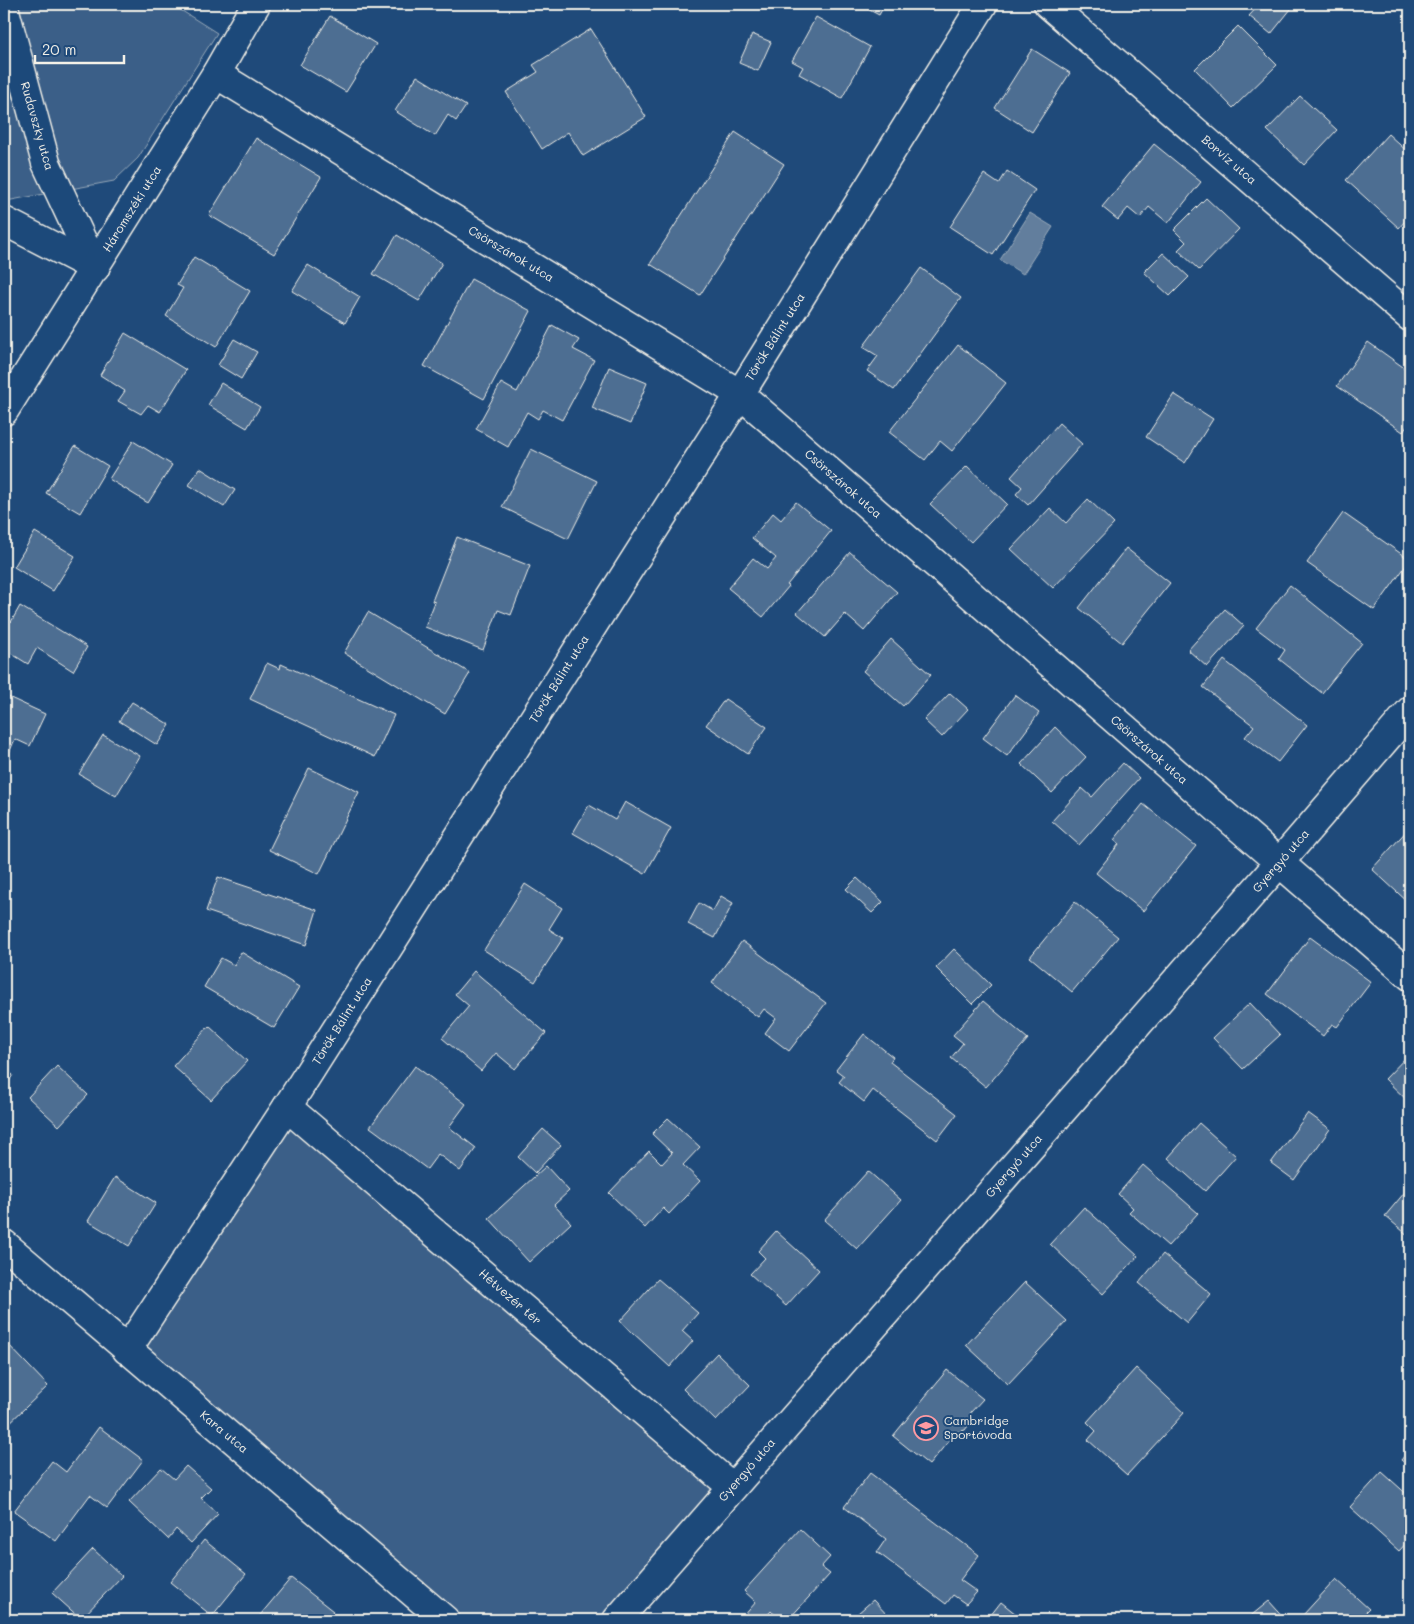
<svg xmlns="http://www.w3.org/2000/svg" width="1414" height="1624" viewBox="0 0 1414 1624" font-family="Mali,sans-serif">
	<rect width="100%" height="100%" fill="#1f4a7a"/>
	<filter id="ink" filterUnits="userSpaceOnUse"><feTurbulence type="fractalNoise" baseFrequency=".02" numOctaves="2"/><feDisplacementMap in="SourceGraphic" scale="10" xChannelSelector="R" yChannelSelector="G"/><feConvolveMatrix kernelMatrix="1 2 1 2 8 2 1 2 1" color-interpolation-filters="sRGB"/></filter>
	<g filter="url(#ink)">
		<g fill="#3a5f88" stroke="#97a8b8">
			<polygon points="4,4 171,4 217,33 138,158 114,181 6,201 4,199"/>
			<polygon points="287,1107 732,1487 617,1620 445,1620 127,1350"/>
		</g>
		<polygon fill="#627e9d" stroke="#9cacbb" points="1030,213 1053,227 1023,274 1000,260"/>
		<g fill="#4d6e92" stroke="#f4f1e8">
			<polygon points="858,4 885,4 879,15"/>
			<polygon points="1260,4 1295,4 1271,34 1249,16"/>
			<polygon points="330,16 376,44 346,92 300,65"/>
			<polygon points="816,17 870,47 842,98 799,74 803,67 792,61"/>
			<polygon points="1238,26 1277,65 1233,108 1195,69"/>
			<polygon points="591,29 646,117 583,156 568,132 542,149 506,92 538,72 533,65"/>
			<polygon points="752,34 771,42 758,71 739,63"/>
			<polygon points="1032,49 1070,73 1032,132 995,108"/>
			<polygon points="417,76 466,106 456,121 448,115 435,136 395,111"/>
			<polygon points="1300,96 1337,130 1304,165 1267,130"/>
			<polygon points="735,132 784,164 700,295 650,264"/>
			<polygon points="1388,134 1410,154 1410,215 1399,228 1346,180"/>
			<polygon points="256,138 321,177 274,254 209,215"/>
			<polygon points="1154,144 1201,182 1168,223 1149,207 1140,218 1128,208 1118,220 1102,207"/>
			<polygon points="1007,171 1035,190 993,255 950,227 984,174 999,184"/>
			<polygon points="1206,198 1239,229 1199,270 1178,250 1186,242 1174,230"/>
			<polygon points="397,235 442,263 419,301 373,274"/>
			<polygon points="1163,253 1189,277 1170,296 1144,272"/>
			<polygon points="194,257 250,291 216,347 166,316 183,288 177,285"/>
			<polygon points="308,265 360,297 345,323 292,291"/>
			<polygon points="921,268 961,298 894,390 867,371 878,356 863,347"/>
			<polygon points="471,279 531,311 484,399 424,366"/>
			<polygon points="552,325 579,340 573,349 594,360 562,420 543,410 538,419 527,412 508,447 476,429 501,383 517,392"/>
			<polygon points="125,333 186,370 160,412 148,405 141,414 118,401 125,391 100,375"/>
			<polygon points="234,339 257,352 241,379 218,365"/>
			<polygon points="1368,342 1410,372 1410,422 1403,432 1337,386"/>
			<polygon points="958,345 1006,383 952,451 940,441 925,460 889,432"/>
			<polygon points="609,367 647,383 630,424 592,408"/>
			<polygon points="221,383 260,407 247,428 208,405"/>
			<polygon points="1174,394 1213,419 1185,463 1146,437"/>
			<polygon points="1059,423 1082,444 1028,505 1016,494 1022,487 1011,477"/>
			<polygon points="133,441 172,465 148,503 109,479"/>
			<polygon points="75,446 108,466 80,513 46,493"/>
			<polygon points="531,449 597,481 568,539 502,507"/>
			<polygon points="967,466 1007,504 971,542 930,504"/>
			<polygon points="200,468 235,490 224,507 189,485"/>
			<polygon points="1088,499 1114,524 1053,588 1011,549 1050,508 1066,523"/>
			<polygon points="796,502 831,531 787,585 789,586 763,617 728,588 753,558 767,569 776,558 752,538 773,513 781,520"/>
			<polygon points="1343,513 1410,560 1374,610 1307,563"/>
			<polygon points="35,532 75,556 53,591 14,567"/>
			<polygon points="457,537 530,566 511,615 498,610 483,650 425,627 435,602 432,601"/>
			<polygon points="1126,548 1170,583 1122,643 1079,608"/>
			<polygon points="850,552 897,592 864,631 845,614 825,637 797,613"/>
			<polygon points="1290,585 1362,643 1322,693 1279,659 1285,650 1256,628"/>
			<polygon points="20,606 87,647 73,671 37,648 28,664 4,649 4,617 11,622"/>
			<polygon points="1225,609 1244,626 1207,667 1188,650"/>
			<polygon points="368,612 470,673 445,714 344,653"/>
			<polygon points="891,639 931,675 903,706 863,671"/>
			<polygon points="1224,660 1307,725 1278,762 1245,737 1254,726 1203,687"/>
			<polygon points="267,663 280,669 281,664 394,715 375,757 250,699"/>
			<polygon points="950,693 968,709 942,737 924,720"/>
			<polygon points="4,695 45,714 30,746 15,739 9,753 4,751"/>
			<polygon points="1015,695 1039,713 1007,756 983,738"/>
			<polygon points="725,699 767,727 748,754 706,725"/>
			<polygon points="132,702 170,725 157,745 119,721"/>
			<polygon points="1055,727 1086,757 1052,793 1021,764"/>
			<polygon points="103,735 140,756 116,796 79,774"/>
			<polygon points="1123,763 1139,778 1079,845 1052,821 1082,788 1092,797"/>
			<polygon points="309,768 359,792 319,874 269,850"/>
			<polygon points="625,802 671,828 645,874 573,833 589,805 615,820"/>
			<polygon points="1143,804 1196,846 1143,911 1096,873 1119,844 1114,840"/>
			<polygon points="1410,827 1410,904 1372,869"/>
			<polygon points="218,877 317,910 306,945 206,911"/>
			<polygon points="857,878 883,902 872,913 846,889"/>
			<polygon points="525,884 562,908 549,929 563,938 535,982 484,950"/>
			<polygon points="721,896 733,903 715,938 688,924 699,903 713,911"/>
			<polygon points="1075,902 1118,937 1072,992 1030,957"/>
			<polygon points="1310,937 1371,982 1337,1027 1332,1024 1323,1036 1267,994"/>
			<polygon points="742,941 826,1003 789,1051 765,1033 776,1018 764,1009 758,1017 712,983"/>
			<polygon points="954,949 991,985 972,1004 936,968"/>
			<polygon points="241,952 299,987 274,1028 204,987 221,958 234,965"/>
			<polygon points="474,971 546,1033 515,1069 496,1053 481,1071 442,1038 469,1006 455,994"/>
			<polygon points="983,1001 1028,1039 986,1087 951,1058 963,1043 953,1035"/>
			<polygon points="1250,1003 1280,1035 1243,1069 1213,1038"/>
			<polygon points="209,1026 247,1061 211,1100 173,1066"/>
			<polygon points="864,1034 893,1057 890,1062 957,1114 937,1140 873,1090 864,1102 839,1082 844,1076 836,1070"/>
			<polygon points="1410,1053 1410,1103 1385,1079"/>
			<polygon points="57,1066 88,1095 59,1126 28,1097"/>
			<polygon points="415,1066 466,1104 449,1127 476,1148 460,1171 438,1154 427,1169 370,1127"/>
			<polygon points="4,1068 13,1075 4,1088"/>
			<polygon points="1308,1113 1330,1129 1294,1180 1271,1163"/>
			<polygon points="668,1118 700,1147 683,1165 700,1181 669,1214 663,1208 645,1228 609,1193 649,1151 662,1164 672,1153 652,1134"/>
			<polygon points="1199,1123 1236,1156 1205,1191 1168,1158"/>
			<polygon points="543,1129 561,1145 535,1173 518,1157"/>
			<polygon points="1143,1165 1198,1213 1168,1246 1129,1212 1133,1208 1118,1194"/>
			<polygon points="546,1166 569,1191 554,1205 571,1223 529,1262 489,1218"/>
			<polygon points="868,1171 901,1200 857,1249 824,1220"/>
			<polygon points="115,1177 156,1203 129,1246 88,1221"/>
			<polygon points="1410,1186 1410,1237 1385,1216"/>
			<polygon points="1084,1207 1138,1256 1103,1294 1050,1244"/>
			<polygon points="776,1231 819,1270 786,1306 750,1274 765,1258 758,1251"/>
			<polygon points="1163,1254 1211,1294 1187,1323 1139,1283"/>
			<polygon points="658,1279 698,1313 682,1331 693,1341 670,1367 620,1321"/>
			<polygon points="1025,1282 1067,1321 1008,1384 966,1345"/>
			<polygon points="5,1341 48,1386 4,1428 4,1342"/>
			<polygon points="717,1353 750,1385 716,1421 683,1389"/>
			<polygon points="1136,1368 1184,1413 1127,1475 1088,1440 1096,1431 1087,1422"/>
			<polygon points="947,1370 983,1399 971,1412 971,1422 965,1430 955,1433 929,1465 893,1436"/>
			<polygon points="99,1427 143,1460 107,1508 90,1495 56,1541 14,1511 52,1461 66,1472"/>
			<polygon points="1410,1449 1410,1467 1401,1460"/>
			<polygon points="186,1466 211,1488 201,1498 218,1514 191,1543 176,1529 168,1539 129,1502 161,1468 174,1479"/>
			<polygon points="1382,1472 1410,1497 1410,1539 1399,1551 1350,1507"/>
			<polygon points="870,1473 979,1555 960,1580 977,1592 966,1604 953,1595 946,1604 877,1552 886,1539 844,1507"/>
			<polygon points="800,1529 830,1557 821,1567 830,1574 788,1620 781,1620 771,1611 763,1620 746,1620 743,1617 756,1602 744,1591"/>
			<polygon points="204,1540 246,1574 212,1616 170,1582"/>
			<polygon points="93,1549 122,1576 81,1619 52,1593"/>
			<polygon points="291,1578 333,1611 326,1620 256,1620"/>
			<polygon points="1336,1579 1369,1609 1358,1620 1309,1620 1303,1615"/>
			<polygon points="873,1600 892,1620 850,1620"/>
			<polygon points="1269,1601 1286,1620 1248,1620 1247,1619"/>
			<polygon points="1001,1602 1016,1614 1011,1620 987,1620"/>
		</g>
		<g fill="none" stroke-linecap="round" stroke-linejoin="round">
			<defs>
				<g id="minor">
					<polyline points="1048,4 1410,317"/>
					<polyline points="4,7 46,163 95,268"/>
					<polyline points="216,74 740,394 1410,976"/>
					<polyline points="4,221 95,268"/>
					<polyline points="4,411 216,74 256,4"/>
					<polyline points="287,1107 732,1487"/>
					<polyline points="4,1244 445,1620"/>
					<polyline points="127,1350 287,1107 740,394 983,4"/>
					<polyline points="617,1620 1279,863 1410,711"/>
				</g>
			</defs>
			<use href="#minor" stroke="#f4f1e8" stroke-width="31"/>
			<use href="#minor" stroke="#1f4a7a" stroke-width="28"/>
		</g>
	</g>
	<defs>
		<symbol id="school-ring" viewBox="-11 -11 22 22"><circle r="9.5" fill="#1f4a7a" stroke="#ff9aa2" stroke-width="1.5"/><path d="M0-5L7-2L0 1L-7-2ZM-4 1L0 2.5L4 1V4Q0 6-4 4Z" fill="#ff9aa2"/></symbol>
	</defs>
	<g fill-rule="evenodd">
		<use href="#school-ring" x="912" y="1414" width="28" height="28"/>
	</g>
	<g text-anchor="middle" stroke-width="4" stroke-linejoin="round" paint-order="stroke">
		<g font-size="12" fill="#f4f1e8" stroke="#1f4a7a">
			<text transform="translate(37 126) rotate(74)" y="4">Rudavszky utca</text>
			<text transform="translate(1229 160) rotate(41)" y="4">Borvíz utca</text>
			<text transform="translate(132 209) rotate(-58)" y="4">Háromszéki utca</text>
			<text transform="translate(511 254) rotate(31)" y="4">Csörszárok utca</text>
			<text transform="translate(775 337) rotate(-58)" y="4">Török Bálint utca</text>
			<text transform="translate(843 484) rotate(41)" y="4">Csörszárok utca</text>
			<text transform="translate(559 679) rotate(-58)" y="4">Török Bálint utca</text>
			<text transform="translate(1149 750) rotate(41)" y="4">Csörszárok utca</text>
			<text transform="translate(1281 861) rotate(-49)" y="4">Gyergyó utca</text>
			<text transform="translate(342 1021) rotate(-58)" y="4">Török Bálint utca</text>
			<text transform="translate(1014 1166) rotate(-49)" y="4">Gyergyó utca</text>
			<text transform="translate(510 1297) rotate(41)" y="4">Hétvezér tér</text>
			<text transform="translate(224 1432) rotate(40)" y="4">Kara utca</text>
			<text transform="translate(747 1470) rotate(-49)" y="4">Gyergyó utca</text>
		</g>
		<g font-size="12" fill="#f4f1e8" stroke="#1f4a7a" text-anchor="start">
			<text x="944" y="1425">Cambridge<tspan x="944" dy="14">Sportóvoda</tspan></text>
		</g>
	</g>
	<rect width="1414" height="1624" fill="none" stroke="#1f4a7a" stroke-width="20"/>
	<rect x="10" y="10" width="1394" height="1604" fill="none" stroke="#f4f1e8" stroke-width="2" filter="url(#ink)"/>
	<path d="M35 55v8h89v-8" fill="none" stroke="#f4f1e8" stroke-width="2.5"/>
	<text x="42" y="55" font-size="15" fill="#f4f1e8" stroke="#1f4a7a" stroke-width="4" paint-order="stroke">20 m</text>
</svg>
